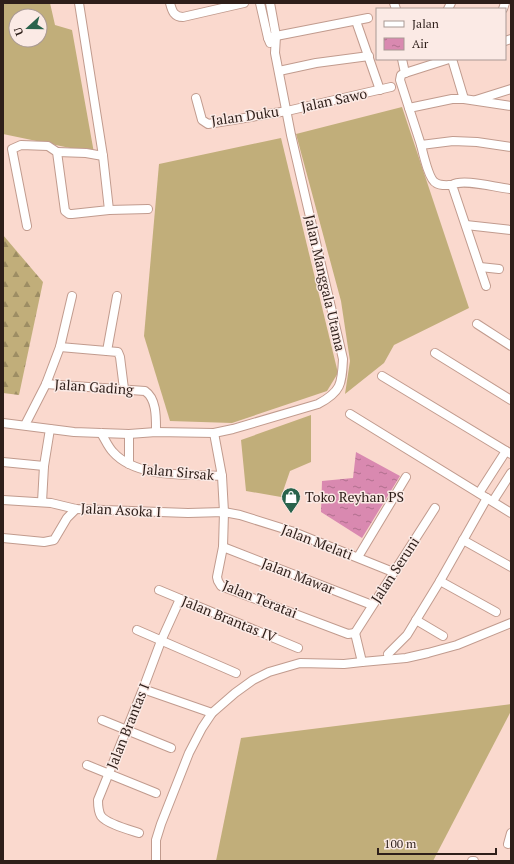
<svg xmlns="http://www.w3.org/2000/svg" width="514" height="864" viewBox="0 0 514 864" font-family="'PT Serif',serif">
	<defs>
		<pattern id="forest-firs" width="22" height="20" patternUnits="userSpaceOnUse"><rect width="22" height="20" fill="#c1ae7a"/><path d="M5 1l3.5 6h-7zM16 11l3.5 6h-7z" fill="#9d8d63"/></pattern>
		<pattern id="water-ripples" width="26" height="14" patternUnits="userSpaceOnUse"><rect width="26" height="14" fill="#d989b0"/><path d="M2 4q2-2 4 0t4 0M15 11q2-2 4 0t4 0" fill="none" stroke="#b06f8e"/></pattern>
	</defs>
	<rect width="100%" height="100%" fill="#fad9ce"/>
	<g fill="#c1ae7a" fill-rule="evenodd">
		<path d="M3 3H50L55 25 72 30 94 153 3 134ZM16 16H40V40H16Z"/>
		<polygon points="402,107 469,308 394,345 384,363 345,394 350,361 341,301 296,134"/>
		<polygon points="281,138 338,373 327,391 232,423 170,421 144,336 159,164"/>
		<polygon points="311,415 311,462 290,471 281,497 246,491 241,440"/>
		<polygon points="511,704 511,711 433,861 216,861 241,738"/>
	</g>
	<polygon fill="url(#forest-firs)" points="3,235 43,282 19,395 3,393"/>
	<polygon fill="url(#water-ripples)" points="356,452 400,476 362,538 321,512 322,481 353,478"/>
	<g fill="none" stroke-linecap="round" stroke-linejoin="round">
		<defs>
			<g id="minor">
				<path d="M170 3C172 11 174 17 183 17L244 3"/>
				<polyline points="260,3 268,38 270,43"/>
				<polyline points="394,3 396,9"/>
				<polyline points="448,9 451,3"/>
				<polyline points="503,9 505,3"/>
				<polyline points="356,21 380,90"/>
				<polyline points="268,38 276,36 368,18"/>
				<polyline points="505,41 511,39"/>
				<polyline points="402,59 405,73"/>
				<polyline points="452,59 464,99"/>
				<polyline points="279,71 316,63 369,56"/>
				<polyline points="196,98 202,120 208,124 287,111 391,87"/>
				<polyline points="476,100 511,89"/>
				<polyline points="409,108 400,80 401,75 405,73 449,59"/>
				<polyline points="421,145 409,108 452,99 464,99 511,106"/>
				<polyline points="57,152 86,153 103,156"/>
				<path d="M452 185C447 185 440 186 436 183 429 180 423 153 421 145L453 141 477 142 511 147"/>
				<polyline points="109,210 148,209"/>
				<polyline points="466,225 511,230"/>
				<polyline points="27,226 12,149 21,145 48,146 57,152 65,211 69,214 72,214 109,210 103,156 79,3"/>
				<polyline points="480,267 499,269"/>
				<path d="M486 286 452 185C463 178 497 188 511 189"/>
				<polyline points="477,324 511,346"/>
				<polyline points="60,347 118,352 120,357 124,389"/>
				<polyline points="107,351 117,296"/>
				<polyline points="435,353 511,400"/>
				<polyline points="382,376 511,454"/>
				<path d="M46 384 145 391C157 399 156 419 156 432"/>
				<polyline points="350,414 511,513"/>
				<path d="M3 423 74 432 101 433 129 434 156 432 214 433 233 429 318 404C341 392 342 384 343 359L291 135 275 53 276 36 270 3"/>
				<polyline points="25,425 46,384 60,347 72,296"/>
				<path d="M101 433C105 439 108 447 113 452 137 479 189 474 222 476"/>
				<polyline points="214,433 222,476 224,512 223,547 217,577 218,581 221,586 348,634 355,633"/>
				<polyline points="3,462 44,466"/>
				<polyline points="129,464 129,434"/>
				<polyline points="479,493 506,451"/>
				<polyline points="3,500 51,503 76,509 188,513 224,512 240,515 291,531 393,572"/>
				<polyline points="493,501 511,473"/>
				<polyline points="42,502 44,466 50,429"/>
				<polyline points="3,538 44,542 54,540 67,518 76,509"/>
				<polyline points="463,540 511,567"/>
				<polyline points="223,547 372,605"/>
				<polyline points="358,557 406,477"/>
				<polyline points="440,581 496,612"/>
				<polyline points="159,590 298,648"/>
				<polyline points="416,620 443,636"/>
				<polyline points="137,630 236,673"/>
				<polyline points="355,633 435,508"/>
				<polyline points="355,633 362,662"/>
				<polyline points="388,654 407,635 440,581 487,498"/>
				<polyline points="143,689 212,713"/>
				<polyline points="102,720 171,748"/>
				<polyline points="87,765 156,793"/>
				<path d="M139 833C130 830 107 824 101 816 98 811 98 806 98 800L143 689 161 641 180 599"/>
				<polyline points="508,844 511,833"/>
				<polyline points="156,861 156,840 161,824 189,753 202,728 212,713 235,693 253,680 269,672 300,663 344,664 362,662 406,658 428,653 457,645 511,623"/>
				<polyline points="472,861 474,861"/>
			</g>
		</defs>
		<use href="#minor" stroke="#c19b8e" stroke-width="10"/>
		<use href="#minor" stroke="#fff" stroke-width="8"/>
	</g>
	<defs>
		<symbol id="shop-pin" viewBox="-11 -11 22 30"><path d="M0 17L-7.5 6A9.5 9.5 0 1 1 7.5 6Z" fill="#29634c" stroke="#fbeae5"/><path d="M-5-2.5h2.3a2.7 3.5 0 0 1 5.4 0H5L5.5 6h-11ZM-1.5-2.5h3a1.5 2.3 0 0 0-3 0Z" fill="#fff"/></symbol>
	</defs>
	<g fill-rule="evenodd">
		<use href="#shop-pin" x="280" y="486" width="22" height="30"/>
	</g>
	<g text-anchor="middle" stroke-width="3" stroke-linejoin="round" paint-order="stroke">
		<g font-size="14" fill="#2e1f1a" stroke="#fbeae5">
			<text transform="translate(334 100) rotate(-12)" y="5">Jalan Sawo</text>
			<text transform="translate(245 116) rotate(-8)" y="5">Jalan Duku</text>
			<text transform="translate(325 283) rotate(77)" y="5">Jalan Manggala Utama</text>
			<text transform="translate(94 387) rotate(4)" y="5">Jalan Gading</text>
			<text transform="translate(178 472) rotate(5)" y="5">Jalan Sirsak</text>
			<text transform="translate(121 510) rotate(3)" y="5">Jalan Asoka I</text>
			<text transform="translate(317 542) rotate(21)" y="5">Jalan Melati</text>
			<text transform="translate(395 570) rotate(-57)" y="5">Jalan Seruni</text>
			<text transform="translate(298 576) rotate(21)" y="5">Jalan Mawar</text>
			<text transform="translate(260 599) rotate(22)" y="5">Jalan Teratai</text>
			<text transform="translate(229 619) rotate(22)" y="5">Jalan Brantas IV</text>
			<text transform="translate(128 726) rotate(-68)" y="5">Jalan Brantas I</text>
		</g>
		<g font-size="14" fill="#2e1f1a" stroke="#fbeae5" text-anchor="start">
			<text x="305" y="502">Toko Reyhan PS</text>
		</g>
	</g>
	<rect width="514" height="864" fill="none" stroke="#2e1f1a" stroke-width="8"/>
	<rect x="376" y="8" width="130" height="52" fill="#fbeae5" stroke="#a99994"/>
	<rect x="384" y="21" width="20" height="6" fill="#ffffff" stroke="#a99994"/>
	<text x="412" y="28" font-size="12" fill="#2e1f1a">Jalan</text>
	<rect x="384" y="38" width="20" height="12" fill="url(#water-ripples)" stroke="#a99994"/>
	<text x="412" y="48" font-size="12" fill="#2e1f1a">Air</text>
	<g transform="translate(28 28) rotate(249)"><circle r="19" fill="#fbeae5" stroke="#a99994"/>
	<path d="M0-3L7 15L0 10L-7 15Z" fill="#29634c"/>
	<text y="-6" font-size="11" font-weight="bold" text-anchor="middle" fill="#2e1f1a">U</text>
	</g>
	<path d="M378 848v6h118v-6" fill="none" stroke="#2e1f1a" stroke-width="2"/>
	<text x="384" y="848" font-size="12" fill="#2e1f1a" stroke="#fbeae5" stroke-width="3" paint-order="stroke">100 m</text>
</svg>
